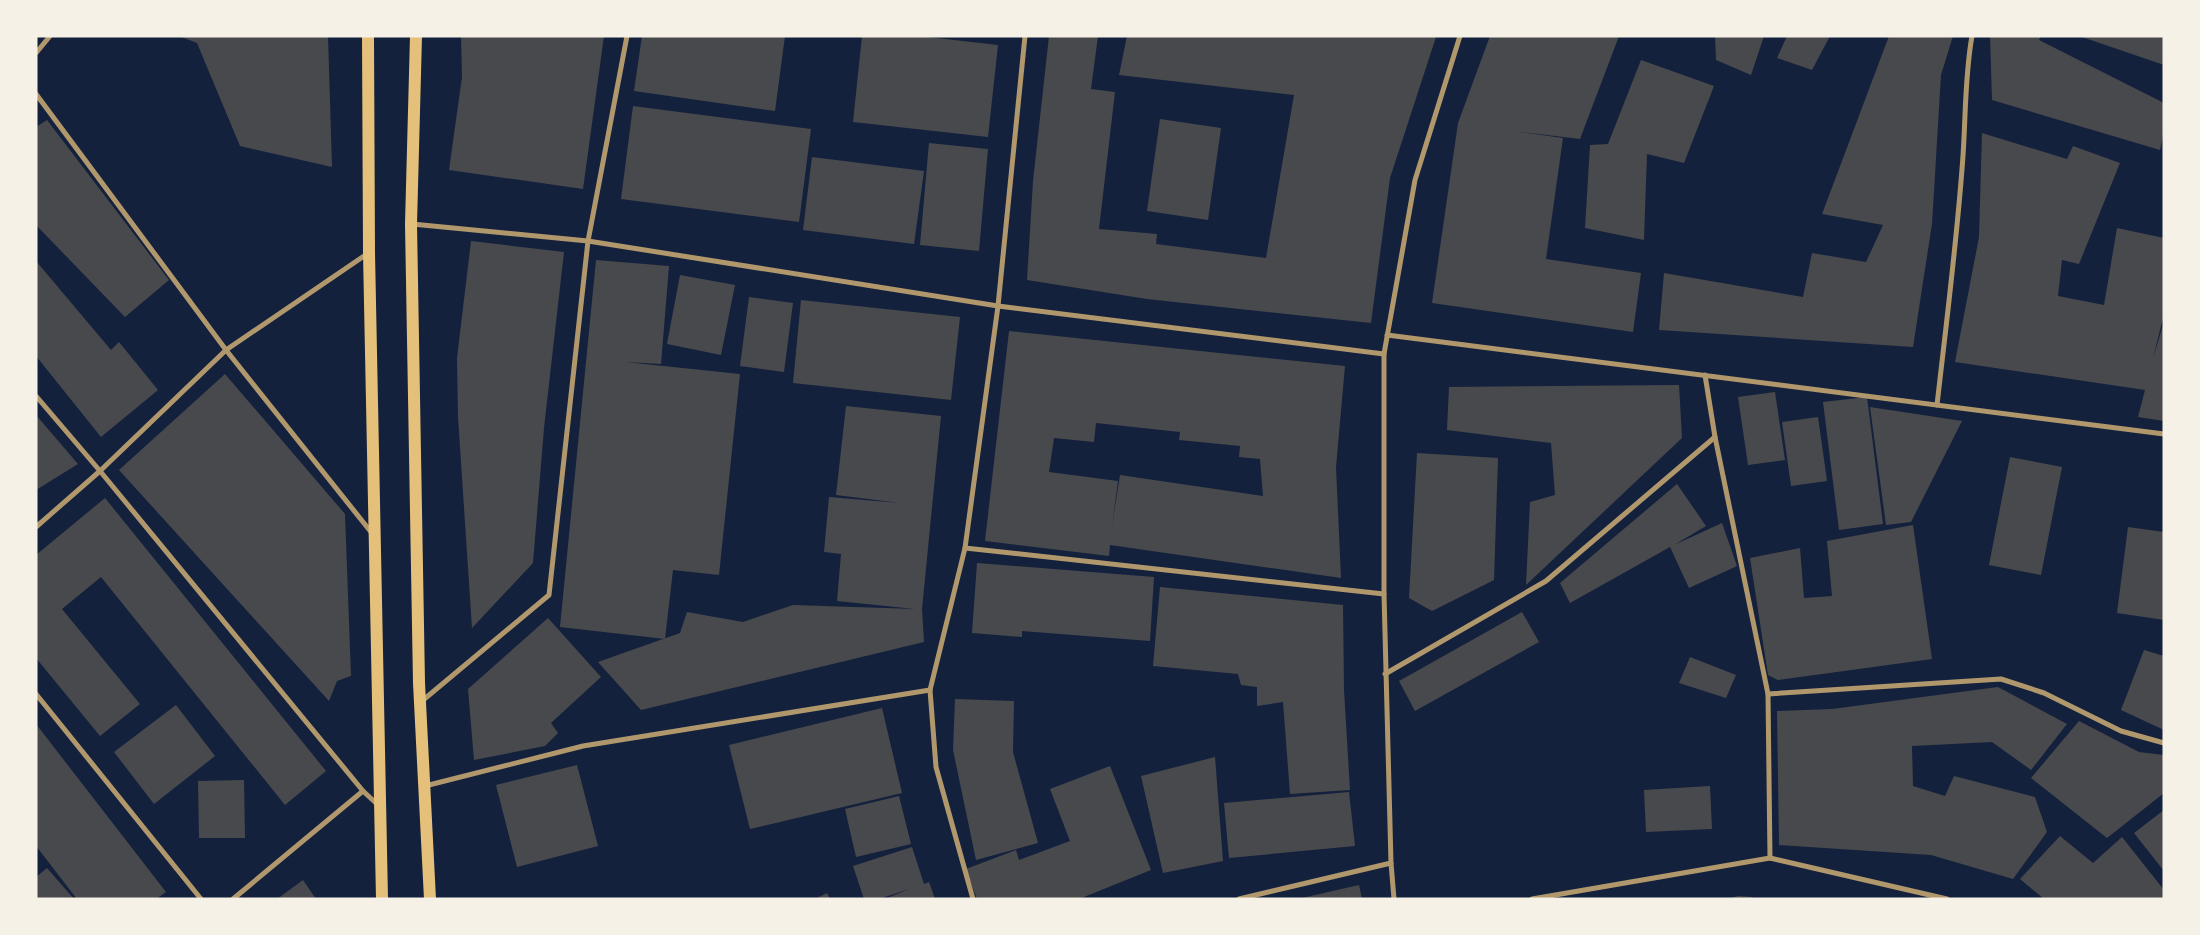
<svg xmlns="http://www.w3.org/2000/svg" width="2200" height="935" viewBox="0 0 2200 935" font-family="'Varela Round',sans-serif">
	<rect width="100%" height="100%" fill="#14213d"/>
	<g fill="#48494c" fill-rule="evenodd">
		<polygon points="179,36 328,36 332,167 240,146 197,43"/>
		<polygon points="461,36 604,36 583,189 449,170 462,77"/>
		<polygon points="642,36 785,36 775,111 634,91"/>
		<polygon points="862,36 919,36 998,45 988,137 853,122"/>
		<polygon points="1049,36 1098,36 1091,89 1115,92 1099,229 1157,234 1156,244 1266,258 1294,95 1119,75 1127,36 1436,37 1390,178 1371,323 1147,299 1027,280 1033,181"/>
		<polygon points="1490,36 1619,36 1580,139 1513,131 1563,138 1546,259 1641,273 1633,332 1432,303 1458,123"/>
		<polygon points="1715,36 1764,36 1751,75 1716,60"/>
		<polygon points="1787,36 1830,36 1812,70 1777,58"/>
		<polygon points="1889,36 1953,36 1941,75 1932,224 1913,347 1659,330 1664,273 1803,297 1812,253 1866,262 1883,225 1822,214"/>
		<polygon points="1990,36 2041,36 2039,40 2164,103 2164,130 2160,150 1992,100"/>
		<polygon points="2082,36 2164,36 2164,65 2082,37"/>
		<polygon points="1641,60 1714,86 1684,163 1647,154 1644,240 1585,228 1590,145 1608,144"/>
		<polygon points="633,106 811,129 799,222 621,199"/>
		<polygon points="1160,119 1221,128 1208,220 1147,211"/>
		<polygon points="47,120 169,280 125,317 36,225 36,127"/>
		<polygon points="1982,133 2067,159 2073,146 2120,163 2079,264 2062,260 2058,296 2104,305 2117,228 2164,238 2164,314 2153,358 2164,322 2164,421 2138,417 2145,390 1955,362 1979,237"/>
		<polygon points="929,143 988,149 979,251 920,245"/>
		<polygon points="812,157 924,171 914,244 803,230"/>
		<polygon points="471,241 564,252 544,428 533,563 472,628 458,417 457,358"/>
		<polygon points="596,260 669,266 661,364 625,362 740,374 719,575 673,570 665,639 560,627"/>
		<polygon points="36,261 111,350 119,342 158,390 101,437 36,356"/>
		<polygon points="680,275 735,285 721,355 667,344"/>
		<polygon points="749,297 793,303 784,372 740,366"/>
		<polygon points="801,300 960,317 951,400 793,383"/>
		<path d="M1009 331 1345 366 1336 467 1341 578 1110 545 1109 556 985 541ZM1096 423 1180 432 1179 440 1240 446 1239 457 1260 459 1263 496 1120 475 1112 526 1118 481 1049 472 1054 438 1094 442Z"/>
		<polygon points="225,374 345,514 351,676 337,681 329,701 119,470"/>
		<polygon points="1679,385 1682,438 1526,585 1530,502 1555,495 1551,443 1447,430 1449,387"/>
		<polygon points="1775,392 1785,460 1748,465 1738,397"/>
		<polygon points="1867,397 1883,524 1839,530 1823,402"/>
		<polygon points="846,406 941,416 922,609 924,642 641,710 598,662 680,633 687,612 743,622 793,605 915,609 837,601 841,554 824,552 829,497 900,503 836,495"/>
		<polygon points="1870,407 1962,421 1911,522 1886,525"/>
		<polygon points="36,415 78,464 36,490"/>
		<polygon points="1818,417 1827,481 1791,486 1782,422"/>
		<polygon points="1417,453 1498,458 1494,580 1432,611 1409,598"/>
		<polygon points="2010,457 2062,467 2041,575 1989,565"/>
		<polygon points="1677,484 1706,526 1674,545 1722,523 1737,566 1689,588 1670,547 1570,603 1560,583"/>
		<polygon points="105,498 326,771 285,805 101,577 62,609 140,704 100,736 36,658 36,555"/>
		<polygon points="1913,525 1932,659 1778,680 1768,675 1750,558 1800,548 1804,598 1832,596 1827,541"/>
		<polygon points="2128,527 2164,532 2164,620 2117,613"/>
		<polygon points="977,563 1154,577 1150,641 1022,631 1022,637 972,633"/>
		<polygon points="1160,587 1343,605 1344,690 1350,790 1290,794 1283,702 1257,706 1257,687 1241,685 1238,674 1153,666"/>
		<polygon points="1522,612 1539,642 1415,711 1399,681"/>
		<polygon points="548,618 601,677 551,723 558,733 545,746 474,760 468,689"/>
		<polygon points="2144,650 2164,656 2164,730 2121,710"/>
		<polygon points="1690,657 1736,675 1726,698 1679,683"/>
		<polygon points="1998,687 2067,724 2031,770 1992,742 1912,746 1913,786 1945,796 1954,776 2035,797 2047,832 2013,879 1931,855 1779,845 1777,711 1832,709"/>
		<polygon points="955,699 1014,701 1013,752 1038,843 976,860 953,750"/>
		<polygon points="176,705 215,756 154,804 114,752"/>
		<polygon points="882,708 902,793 750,829 729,745"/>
		<polygon points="2079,721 2139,752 2164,755 2164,793 2107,838 2031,778"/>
		<polygon points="36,724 166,892 156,899 77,899 36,846"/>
		<polygon points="1215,757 1223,861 1163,873 1141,776"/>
		<polygon points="577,765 598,846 517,867 496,785"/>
		<polygon points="1110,766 1151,870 1079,899 977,899 966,869 1016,850 1019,860 1070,841 1050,789"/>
		<polygon points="244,780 245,838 199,838 198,781"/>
		<polygon points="1710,786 1712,829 1646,832 1644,790"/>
		<polygon points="1349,792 1355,846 1229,858 1224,803"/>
		<polygon points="899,796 911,844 856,857 845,809"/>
		<polygon points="2164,810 2164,871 2134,833"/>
		<polygon points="2060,836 2093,863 2122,837 2164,890 2164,897 2161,899 2044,899 2020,879"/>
		<polygon points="912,847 924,884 929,882 935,899 885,899 909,889 879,899 864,899 853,866"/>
		<polygon points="47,868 74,899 36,899 36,877"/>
		<polygon points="303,880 316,899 277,899"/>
		<polygon points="1359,885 1362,899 1302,899 1302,898"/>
		<polygon points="827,893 830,899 815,899"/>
		<polygon points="1738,896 1752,897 1752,899 1726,899"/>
	</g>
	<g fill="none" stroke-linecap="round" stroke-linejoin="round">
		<g stroke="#b1986c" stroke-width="5">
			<polyline points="36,53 50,36"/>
			<polyline points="36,94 226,350 371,532"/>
			<polyline points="412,224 588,241 998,306 1384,354"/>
			<polyline points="1387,335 2164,434"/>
			<polyline points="1705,375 1715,437 1768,694 1770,858"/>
			<polyline points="36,396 100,471 363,791"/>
			<path d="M1937 405C1946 326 1956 248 1962 169 1966 125 1964 80 1972 36"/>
			<polyline points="36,527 100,471 226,350 367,254"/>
			<polyline points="965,548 1384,594"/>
			<polyline points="1385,674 1546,581 1715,437"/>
			<polyline points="36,694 201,899"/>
			<polyline points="1768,694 2001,679 2044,693 2121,731 2164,743"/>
			<polyline points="422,701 549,595 588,241 627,36"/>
			<polyline points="425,786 583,746 930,690"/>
			<polyline points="233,899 363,791 377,804"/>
			<polyline points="973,899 936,767 930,690 965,548 998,306 1025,36"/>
			<polyline points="1239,899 1391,863"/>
			<polyline points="1394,899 1391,863 1384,594 1384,354 1415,180 1460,36"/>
			<polyline points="1532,899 1770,858 1947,899"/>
		</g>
		<g stroke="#e5c07b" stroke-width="12">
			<polyline points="368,36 369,253 382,899"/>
			<polyline points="416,36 411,224 419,683 430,899"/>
		</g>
	</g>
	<rect width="2200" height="935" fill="none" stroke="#f6f1e7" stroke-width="75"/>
</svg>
